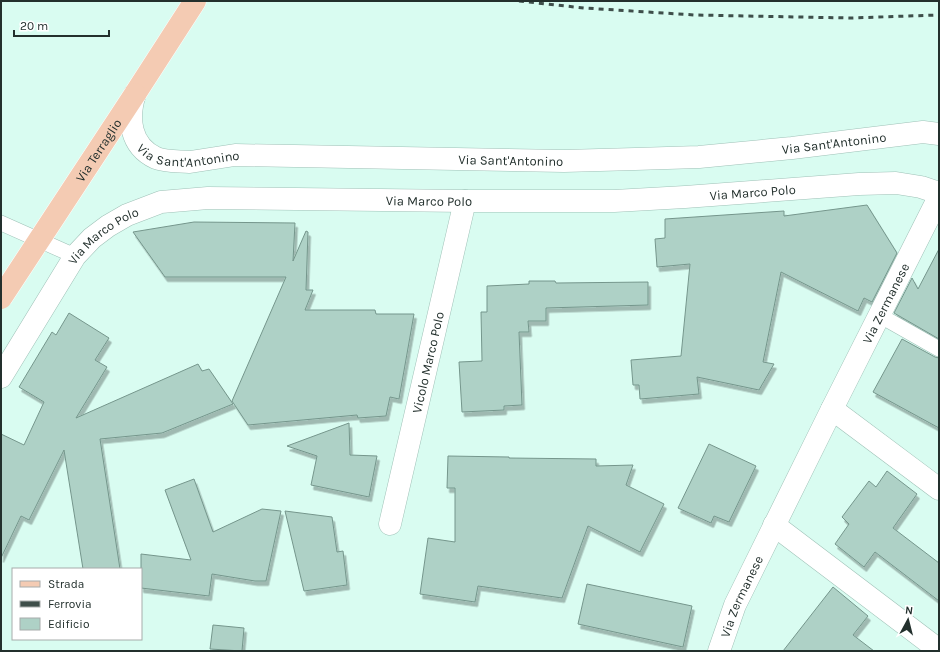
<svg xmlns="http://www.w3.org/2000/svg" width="940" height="652" viewBox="0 0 940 652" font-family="Karla,sans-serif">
	<defs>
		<filter id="shadow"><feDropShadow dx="2.5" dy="4.5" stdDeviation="0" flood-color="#0004"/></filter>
	</defs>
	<rect width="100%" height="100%" fill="#d9fcf1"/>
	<g fill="#aed1c6" stroke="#75968c" filter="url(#shadow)">
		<polygon points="867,205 897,253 872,302 864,298 858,311 781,272 763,362 774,364 759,390 697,377 699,394 640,399 639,385 633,385 631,360 681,356 690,264 657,267 655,239 665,238 665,219 784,211 784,216"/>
		<polygon points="194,222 295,223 293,261 306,231 308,232 306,290 313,290 305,310 375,310 376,314 414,314 399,399 390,397 386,416 358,418 357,415 248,425 232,401 286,277 165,277 133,232"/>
		<polygon points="939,249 939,339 894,313 912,278 918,289"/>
		<polygon points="529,281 555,281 556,283 648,282 648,305 546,308 546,321 528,321 529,332 519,332 522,405 504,406 504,410 462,412 459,362 482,361 481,312 487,312 487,286 529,284"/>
		<polygon points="69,313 109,338 95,360 107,367 76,418 198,364 202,371 209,369 233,404 162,433 100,439 120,569 83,569 64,450 29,520 21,516 1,558 1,434 24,445 44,402 19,387 52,332 56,335"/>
		<polygon points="902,339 935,357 939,358 939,428 873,392"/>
		<polygon points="349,423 350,455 377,456 369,497 311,485 317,456 287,446"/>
		<polygon points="709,444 756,466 729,522 714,516 711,523 678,508"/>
		<polygon points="448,456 509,457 509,458 596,459 596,466 633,465 626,485 664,504 640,552 588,526 562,598 478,586 475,602 420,594 428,538 455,542 455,488 447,488"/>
		<polygon points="887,471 917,494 893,528 939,563 939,601 875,552 864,567 835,544 849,524 842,517 869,481 876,487"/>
		<polygon points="194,479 213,532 262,509 281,511 266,581 255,581 212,574 209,596 141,588 141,554 191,560 165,490"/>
		<polygon points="285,511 332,517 337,552 343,551 347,585 304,591"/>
		<polygon points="587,584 692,606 683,647 578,624"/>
		<polygon points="833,587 868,616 853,635 874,651 783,651"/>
		<polygon points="213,625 244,628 242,651 210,649"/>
	</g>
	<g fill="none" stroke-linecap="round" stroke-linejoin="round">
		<defs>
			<g id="service">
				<polyline points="1,223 75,256"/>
				<polyline points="879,315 939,349"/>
			</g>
			<g id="minor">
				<path id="s1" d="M1 377 75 256 92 238 108 226 127 215 161 202 208 198 465 201H614L685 197 859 184 896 183 921 187 939 193"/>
				<polyline points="832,409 939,489"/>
				<path id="s2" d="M390 524 465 201"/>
				<polyline points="774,525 939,650"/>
			</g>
			<g id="tertiary">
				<path id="s3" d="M135 94C127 118 130 146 156 158 166 162 179 161 190 162L235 155 564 161 635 159 699 157 792 148 923 132 939 134"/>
				<path id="s4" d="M719 651 735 605 832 409 939 197"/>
			</g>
			<polyline id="primary" points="135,94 195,1"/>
		</defs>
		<use href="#service" stroke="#9fc1b7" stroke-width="16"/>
		<use href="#minor" stroke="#9fc1b7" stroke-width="23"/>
		<use href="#tertiary" stroke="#9fc1b7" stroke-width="23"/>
		<use href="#primary" stroke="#fff" stroke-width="23"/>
		<use href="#service" stroke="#fff" stroke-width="15"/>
		<use href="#minor" stroke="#fff" stroke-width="22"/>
		<use href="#tertiary" stroke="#fff" stroke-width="22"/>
		<use href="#primary" stroke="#f4cbb3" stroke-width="22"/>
		<polyline stroke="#3e4e4a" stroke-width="3" stroke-dasharray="5 5" stroke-linecap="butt" points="519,1 584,8 695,15 850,18 939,15"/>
		<defs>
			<g id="primary-bridge">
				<path id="s5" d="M1 298 135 94"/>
			</g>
		</defs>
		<use href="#primary-bridge" stroke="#fff" stroke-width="23" stroke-linecap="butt"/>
		<use href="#primary-bridge" stroke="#f4cbb3" stroke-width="22"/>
	</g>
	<g text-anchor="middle" stroke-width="4" stroke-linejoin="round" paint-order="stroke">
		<g font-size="13" fill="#23302d" stroke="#fff">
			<text dy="5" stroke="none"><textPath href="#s3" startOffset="754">Via Sant'Antonino</textPath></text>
			<text dy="5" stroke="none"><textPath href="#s3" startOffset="106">Via Sant'Antonino</textPath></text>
			<text dy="5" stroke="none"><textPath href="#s5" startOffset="177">Via Terraglio</textPath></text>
			<text dy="5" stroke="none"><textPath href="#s3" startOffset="430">Via Sant'Antonino</textPath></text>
			<text dy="5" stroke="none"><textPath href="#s1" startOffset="837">Via Marco Polo</textPath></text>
			<text dy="5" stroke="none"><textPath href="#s1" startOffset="513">Via Marco Polo</textPath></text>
			<text dy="5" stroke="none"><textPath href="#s1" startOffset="177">Via Marco Polo</textPath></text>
			<text dy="5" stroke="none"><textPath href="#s4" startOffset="386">Via Zermanese</textPath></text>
			<text dy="5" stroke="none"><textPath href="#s2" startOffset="166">Vicolo Marco Polo</textPath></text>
			<text dy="5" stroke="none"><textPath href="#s4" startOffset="59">Via Zermanese</textPath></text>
		</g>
	</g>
	<rect width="940" height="652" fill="none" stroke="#23302d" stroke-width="4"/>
	<rect x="12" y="568" width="130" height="72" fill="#ffffff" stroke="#a7acab"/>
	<rect x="20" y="581" width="20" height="6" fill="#f4cbb3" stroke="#a7acab"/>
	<text x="48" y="588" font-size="12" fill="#23302d">Strada</text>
	<rect x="20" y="601" width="20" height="6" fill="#3e4e4a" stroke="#a7acab"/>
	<text x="48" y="608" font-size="12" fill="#23302d">Ferrovia</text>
	<rect x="20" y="618" width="20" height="12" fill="#aed1c6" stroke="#a7acab"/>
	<text x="48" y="628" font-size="12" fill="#23302d">Edificio</text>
	<g transform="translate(908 620) rotate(7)" stroke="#ffffff" stroke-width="3" paint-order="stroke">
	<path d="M0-3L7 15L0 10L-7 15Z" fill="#23302d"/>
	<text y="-6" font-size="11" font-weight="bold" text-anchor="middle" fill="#23302d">N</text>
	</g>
	<path d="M14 30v6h95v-6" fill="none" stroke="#23302d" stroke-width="2"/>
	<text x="20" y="30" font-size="12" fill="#23302d" stroke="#ffffff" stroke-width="3" paint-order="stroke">20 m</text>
</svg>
